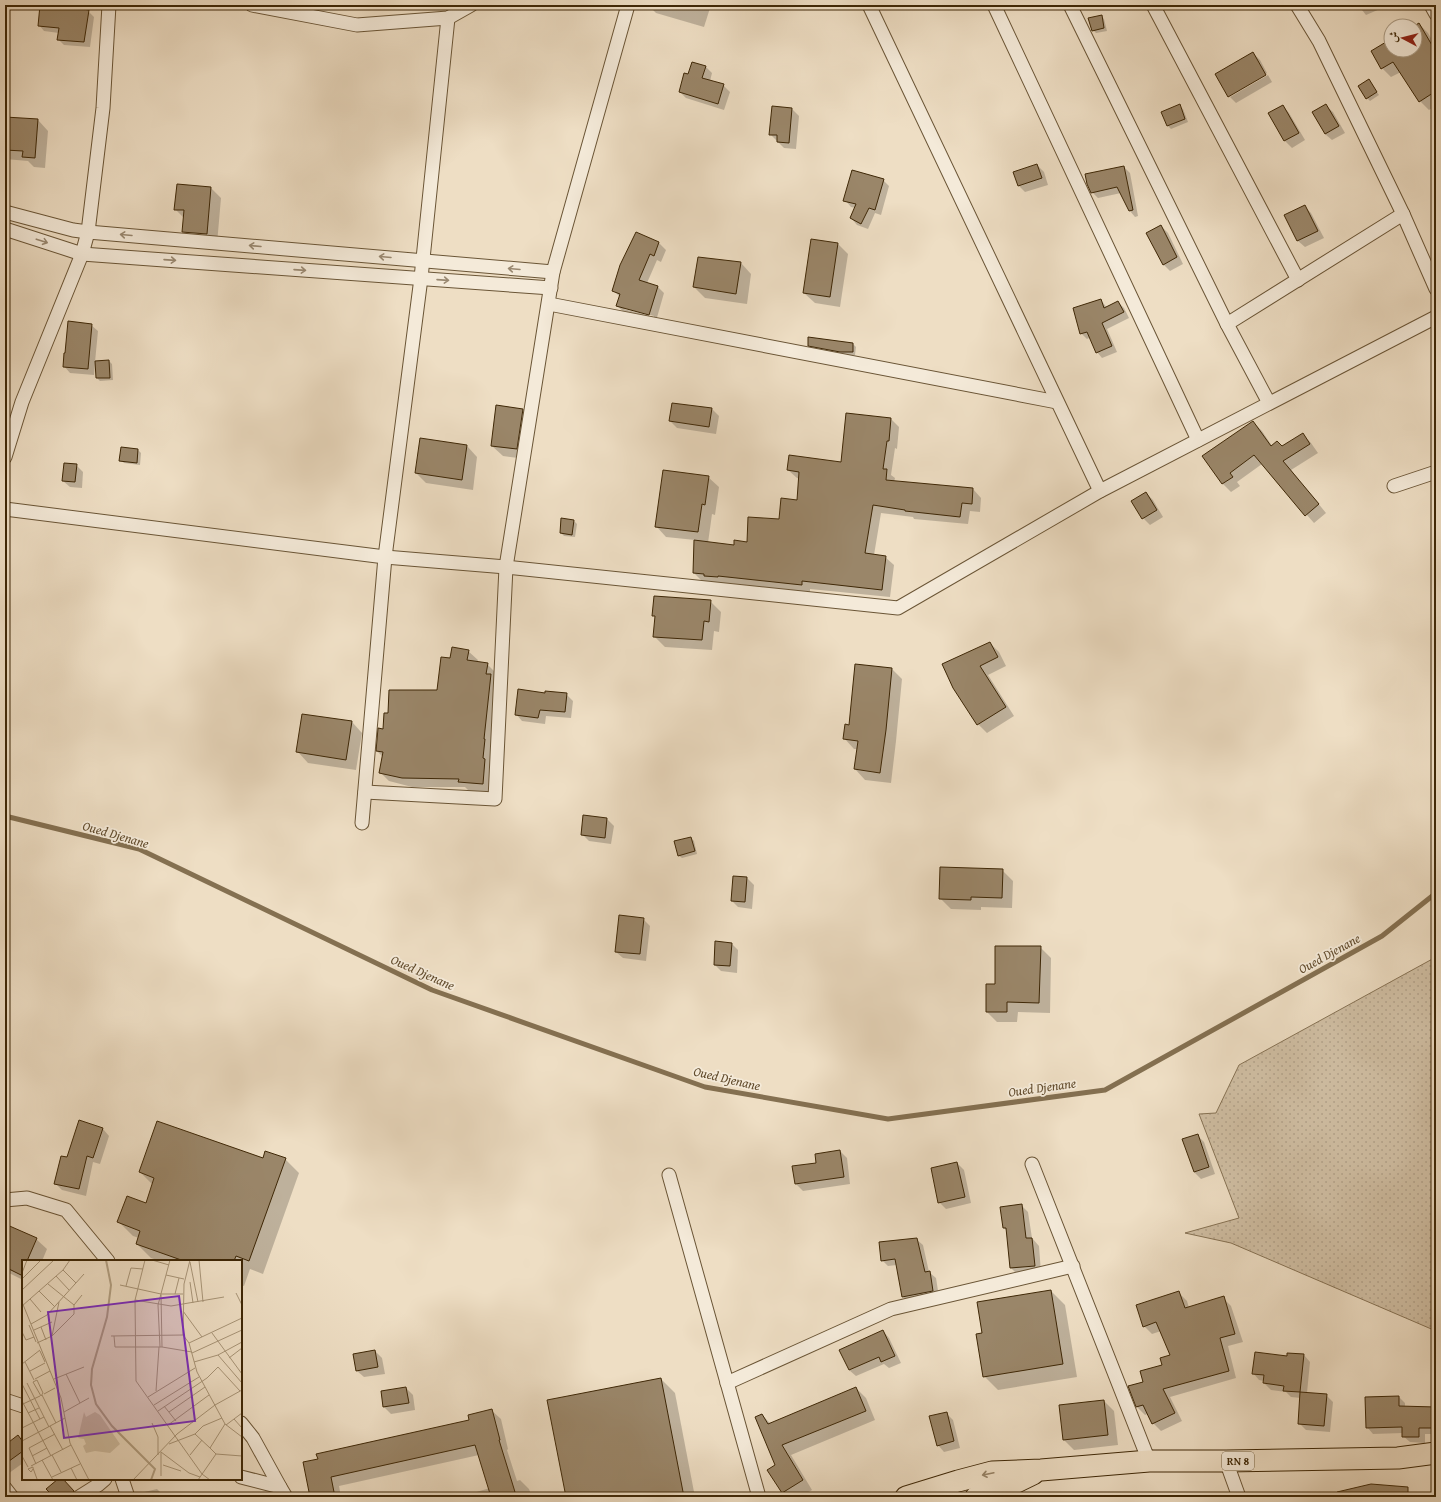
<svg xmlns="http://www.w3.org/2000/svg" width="1441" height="1502" viewBox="0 0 1441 1502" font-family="'Gentium Book Plus',Amiri,serif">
	<defs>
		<pattern id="park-dots" width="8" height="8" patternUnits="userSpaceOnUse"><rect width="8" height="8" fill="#d0bfa4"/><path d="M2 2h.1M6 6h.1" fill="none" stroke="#b4a48c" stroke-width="1.8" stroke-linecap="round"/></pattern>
	</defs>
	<rect width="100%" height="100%" fill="#eedec4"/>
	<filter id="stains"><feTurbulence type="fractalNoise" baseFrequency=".005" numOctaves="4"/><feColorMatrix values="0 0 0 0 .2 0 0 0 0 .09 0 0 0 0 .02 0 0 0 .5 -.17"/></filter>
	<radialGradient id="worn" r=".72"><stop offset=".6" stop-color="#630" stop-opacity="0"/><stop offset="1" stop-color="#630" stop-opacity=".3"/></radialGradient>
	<polygon fill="url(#park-dots)" stroke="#877355" points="1436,957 1436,1331 1231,1243 1185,1233 1239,1218 1199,1114 1216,1113 1239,1065"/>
	<g fill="#0003" fill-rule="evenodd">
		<polygon points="648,5 711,5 704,27 656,13"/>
		<polygon points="1358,5 1378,5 1380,9 1366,15"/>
		<polygon points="88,11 94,17 90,47 64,45 58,39 59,33 44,31 39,25"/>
		<polygon points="1101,16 1104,19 1107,31 1096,33 1093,30"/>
		<polygon points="1419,24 1428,33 1436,47 1436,105 1429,110 1420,101 1401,72 1391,77 1382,68 1391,41 1391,50 1415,50"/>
		<polygon points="1253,53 1260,60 1267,73 1230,95 1230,97 1216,74"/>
		<polygon points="705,66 712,73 710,81 723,85 730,92 724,110 686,98 680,92 689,75"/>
		<polygon points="1268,75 1272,82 1236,103 1230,97"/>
		<polygon points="1369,80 1379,95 1370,101 1367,98"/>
		<polygon points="1179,106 1183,109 1188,122 1171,129 1168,126"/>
		<polygon points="1283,106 1289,113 1305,140 1292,148 1285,141 1270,113"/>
		<polygon points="1326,106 1333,112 1345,133 1332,140 1325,134"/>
		<polygon points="792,109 799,116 796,149 784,148 770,134"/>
		<polygon points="5,118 38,120 48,131 45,168 34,167 28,161 5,159"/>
		<polygon points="1037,165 1044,172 1048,185 1025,192 1019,186"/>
		<polygon points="1124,167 1130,173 1138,216 1135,217 1130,211 1121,193 1098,198 1092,192"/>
		<polygon points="883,180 889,186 881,215 875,213 868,229 857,225 851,218 855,208 851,207 845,200"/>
		<polygon points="177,185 211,188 221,198 217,244 194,242 183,232 185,219 175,209"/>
		<polygon points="1304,206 1311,213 1324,238 1305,247 1298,241"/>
		<polygon points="1161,226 1168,233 1183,264 1170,271 1163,264"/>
		<path d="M636 233 659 243 666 250 661 262 657 260 647 283 658 287 664 293 656 321 624 312 617 306 620 297 614 291ZM624 307 654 316V317L624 309Z"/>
		<polygon points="838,244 848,254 840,307 815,303 804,293"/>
		<polygon points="698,258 741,263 751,274 747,304 705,298 694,287"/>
		<polygon points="1101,300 1107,308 1118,302 1124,308 1129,318 1107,329 1117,352 1102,358 1097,352 1091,337 1087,339 1081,333"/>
		<polygon points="91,325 98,331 95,362 109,361 112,364 113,380 100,381 97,378 95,364 94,375 70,373 64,366"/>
		<polygon points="853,344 856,347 855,355 844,355 812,349 809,345"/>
		<polygon points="672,404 712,409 719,416 716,434 677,428 670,421"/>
		<polygon points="523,409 533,420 527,459 503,456 492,446"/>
		<polygon points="847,415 891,419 899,427 897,449 895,448 891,475 895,478 894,482 973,489 981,498 980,512 970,511 968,524 914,519 913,517 881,513 874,555 885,557 894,565 890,597 810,589 810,593 726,583 726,585 713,584 711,582 702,581 694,573 695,540 666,537 656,526 708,477 719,487 715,515 712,514 708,543 734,546 748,543 780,520 798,501 800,479 797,478 788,470 842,463"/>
		<polygon points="1253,422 1262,431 1272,446 1282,447 1303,434 1311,443 1318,453 1291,470 1326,513 1314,523 1262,464 1237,482 1240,486 1231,492 1223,484 1203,457"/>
		<polygon points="421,439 467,446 477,457 473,490 426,483 416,473"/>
		<polygon points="122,448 138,450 141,453 140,465 124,463 120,460"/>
		<polygon points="76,465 83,472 82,488 70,487 63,481"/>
		<polygon points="1146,493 1153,500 1163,517 1150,525 1143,518 1132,502"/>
		<polygon points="574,521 577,524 575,537 564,536 561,533"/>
		<polygon points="710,601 721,612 719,632 714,631 712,650 665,647 654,636 656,617 654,615"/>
		<polygon points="990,643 999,652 1006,666 988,675 1014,716 987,733 978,724 954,688"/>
		<polygon points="468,651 478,660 477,663 487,664 496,673 492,793 469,791 465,787 412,787 389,781 380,772 383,757 377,751 389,714 437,691 451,659"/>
		<polygon points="892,669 902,679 896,741 891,783 865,780 855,769 857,749 854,749 844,738 849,726"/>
		<polygon points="546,694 566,694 573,701 571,718 546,716 545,724 522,721 516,714"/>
		<polygon points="352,722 362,733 356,770 308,763 298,752"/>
		<polygon points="607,819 614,826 611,844 589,841 582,834"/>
		<polygon points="691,838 694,841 697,854 682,858 678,855"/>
		<polygon points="1002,870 1013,881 1012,908 981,907 981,910 951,909 940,898"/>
		<polygon points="747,878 754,885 752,909 738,907 732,901"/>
		<polygon points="643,919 650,926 646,961 623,958 616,952"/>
		<polygon points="732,944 738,950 737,973 721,971 715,965"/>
		<polygon points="1040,947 1051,958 1050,1013 1018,1012 1017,1022 997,1022 987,1012 996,985"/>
		<polygon points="103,1129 109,1136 100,1164 93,1162 86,1196 62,1190 55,1183 67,1158"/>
		<polygon points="1197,1135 1204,1142 1215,1174 1201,1179 1194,1172"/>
		<polygon points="840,1151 847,1158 850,1184 803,1191 796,1184 818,1164"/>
		<polygon points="285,1159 299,1173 263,1274 250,1269 244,1286 241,1285 241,1261 160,1261 151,1258 137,1244 139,1238 133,1236 119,1222 146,1204 153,1185 140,1172"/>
		<polygon points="957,1163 964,1170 971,1203 946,1209 939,1202"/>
		<polygon points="1021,1205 1028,1212 1032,1238 1039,1246 1041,1272 1018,1275 1011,1268 1008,1232 1004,1228"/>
		<polygon points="5,1225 36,1239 47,1249 42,1261 23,1261 23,1280 5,1271"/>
		<polygon points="916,1239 923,1245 929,1272 936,1278 939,1297 909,1303 903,1297 897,1265 888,1266 882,1260"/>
		<polygon points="1051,1291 1065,1305 1077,1377 998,1390 984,1376 983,1334"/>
		<polygon points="1179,1293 1187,1301 1189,1308 1223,1298 1231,1306 1243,1342 1228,1346 1236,1378 1170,1397 1182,1421 1161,1431 1153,1423 1148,1414 1145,1415 1137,1407 1129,1386 1145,1382 1163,1366 1171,1356 1161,1331 1152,1334 1144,1326"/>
		<polygon points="883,1331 889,1338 901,1363 889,1368 884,1364 856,1376 849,1370"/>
		<polygon points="375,1351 382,1358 385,1374 364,1377 357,1371"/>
		<polygon points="1304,1355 1310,1362 1307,1393 1326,1395 1333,1402 1330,1432 1306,1430 1299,1423 1301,1398 1291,1397 1286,1392 1271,1390 1264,1383 1264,1381 1259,1380 1253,1373 1287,1357"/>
		<polygon points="661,1379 675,1393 695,1497 567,1497"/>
		<polygon points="406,1388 413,1395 415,1410 391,1414 384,1407 382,1392"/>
		<polygon points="856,1388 866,1398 875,1420 791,1455 812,1490 800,1497 787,1497 783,1492 762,1415 771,1424"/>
		<polygon points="1399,1397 1405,1403 1405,1407 1436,1408 1436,1434 1425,1434 1425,1443 1410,1442 1403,1436 1403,1433 1373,1434 1367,1427"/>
		<polygon points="1104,1401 1114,1411 1118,1445 1074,1450 1064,1440"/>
		<polygon points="491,1410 501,1419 508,1449 507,1450 517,1481 520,1480 529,1489 532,1497 459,1497 490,1488 479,1455 339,1486 341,1497 311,1497 304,1463 470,1421"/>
		<polygon points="946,1413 953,1420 960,1448 944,1452 938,1445"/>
		<polygon points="18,1437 23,1442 23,1463 5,1476 5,1443 8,1440 10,1442"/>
		<polygon points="1435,1483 1436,1484 1436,1497 1434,1495"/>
		<polygon points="157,1489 165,1497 137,1497 136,1494"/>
		<polygon points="193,1494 197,1497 180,1497"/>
	</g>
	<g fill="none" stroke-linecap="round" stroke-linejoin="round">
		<polyline stroke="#847051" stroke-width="5" points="5,816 139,849 432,990 705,1087 888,1119 1105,1090 1382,936 1436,893"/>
	</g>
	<g fill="#9a8669" stroke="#3e2706">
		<polygon points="40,5 62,6 89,10 84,42 57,40 59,28 38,26"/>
		<polygon points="1102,15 1104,28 1092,31 1088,18"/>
		<polygon points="1419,23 1436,52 1436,91 1419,102 1393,62 1381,69 1371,51 1391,39 1391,50 1415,50 1414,26"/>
		<polygon points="1253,52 1266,75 1228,97 1215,74"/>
		<polygon points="692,62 706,66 702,78 724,84 718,104 679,92 684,73 688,74"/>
		<polygon points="1369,79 1377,92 1366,99 1358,86"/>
		<polygon points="1180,104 1185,119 1167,126 1161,112"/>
		<polygon points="1326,104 1339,126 1325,134 1312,112"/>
		<polygon points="1283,105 1299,133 1284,141 1268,113"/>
		<polygon points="772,106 792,108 789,143 777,142 777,135 769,135"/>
		<polygon points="5,117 38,119 35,158 22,157 23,151 5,150"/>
		<polygon points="1037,164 1042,178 1018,186 1013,172"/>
		<polygon points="1124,166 1133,210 1129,211 1117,187 1091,193 1087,184 1085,174"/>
		<polygon points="852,170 884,179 875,210 869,208 861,224 850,218 856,204 843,201"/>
		<polygon points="177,184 211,187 207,234 182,232 184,210 174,210"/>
		<polygon points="1305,205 1318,231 1297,241 1284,215"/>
		<polygon points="1161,225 1177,257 1163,265 1146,233"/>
		<polygon points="636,232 659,242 654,256 650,254 639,280 658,286 649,315 616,306 620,294 612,291 620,265"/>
		<polygon points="811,239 838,243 830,297 803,293"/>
		<polygon points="698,257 741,262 736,294 693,287"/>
		<polygon points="1101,299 1104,308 1118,301 1124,312 1102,323 1112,346 1096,353 1087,332 1080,334 1073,308"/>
		<polygon points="68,321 92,324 88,369 63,367 64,353 65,353"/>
		<polygon points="808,337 853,343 853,352 840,352 808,346"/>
		<polygon points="109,360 110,378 96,378 95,361"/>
		<polygon points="672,403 712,408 709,427 669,421"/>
		<polygon points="496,405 523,409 517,449 491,446"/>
		<polygon points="846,413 891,418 889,441 887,441 883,469 887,469 886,480 973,488 972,504 962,503 960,517 905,511 905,510 873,505 865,553 886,556 882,590 802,581 802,585 718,576 718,577 704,576 704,574 693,573 694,540 734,545 734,540 747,542 748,517 779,519 781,498 797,500 799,472 787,470 789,455 841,462"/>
		<polygon points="1253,421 1271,446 1277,441 1282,446 1303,433 1310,444 1283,461 1319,504 1305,516 1254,455 1230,473 1233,477 1222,484 1202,456"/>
		<polygon points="420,438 467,445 462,480 415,473"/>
		<polygon points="121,447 138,449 137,463 119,461"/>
		<polygon points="64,463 77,464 75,482 62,481"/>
		<polygon points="663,470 709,476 705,505 702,504 698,532 655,527"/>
		<polygon points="1146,492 1157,510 1142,519 1131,501"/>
		<polygon points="561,518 574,520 572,535 560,533"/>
		<polygon points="654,596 711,600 709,622 704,621 702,640 653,637 655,616 652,616"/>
		<polygon points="990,642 998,657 980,666 1006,707 977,725 953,688 942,664"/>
		<polygon points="452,647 469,650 467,660 488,663 486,674 491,674 484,739 485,739 483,758 485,759 483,784 458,782 459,779 402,778 379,773 383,752 376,751 378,728 383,729 384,713 388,713 389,690 437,690 441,657 450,658"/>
		<polygon points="855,664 892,668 886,730 880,773 854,769 858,741 843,739 845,724 849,725"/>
		<polygon points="518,689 545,693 545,691 567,693 565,712 540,710 538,718 515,715"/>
		<polygon points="302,714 352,721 346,760 296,752"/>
		<polygon points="583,815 607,818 605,838 581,835"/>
		<polygon points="691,837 695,851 678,856 674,841"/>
		<polygon points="940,867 1003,869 1002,898 971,897 971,900 939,899"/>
		<polygon points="733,876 747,877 745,902 731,901"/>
		<polygon points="619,915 644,918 640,954 615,952"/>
		<polygon points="715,941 732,943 730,966 714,965"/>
		<polygon points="995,946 1041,946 1039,1003 1007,1002 1007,1012 986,1012 986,984 995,984"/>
		<polygon points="79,1120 103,1128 93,1158 87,1156 79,1189 54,1184 61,1156 67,1157"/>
		<polygon points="157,1121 263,1158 265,1151 286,1158 249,1261 236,1256 234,1261 184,1261 136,1244 140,1231 117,1222 127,1196 146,1203 154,1178 139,1172"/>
		<polygon points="1198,1134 1209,1167 1194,1172 1182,1139"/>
		<polygon points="840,1150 844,1177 795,1184 792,1166 816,1163 815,1154"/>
		<polygon points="957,1162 965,1197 938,1203 931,1168"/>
		<polygon points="1022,1204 1026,1238 1032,1238 1035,1266 1010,1268 1006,1228 1003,1228 1000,1207"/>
		<polygon points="5,1224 37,1238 27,1261 23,1261 23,1270 21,1275 5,1267"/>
		<polygon points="917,1238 925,1272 930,1271 933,1291 902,1297 895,1259 881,1261 879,1242"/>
		<polygon points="1051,1290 1063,1364 983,1377 976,1334 982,1333 977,1302"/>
		<polygon points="1179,1291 1185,1308 1224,1296 1235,1334 1220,1338 1229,1371 1163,1389 1175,1413 1152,1424 1143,1405 1136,1407 1128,1386 1143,1382 1140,1371 1162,1365 1160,1358 1170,1355 1156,1322 1143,1327 1136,1305"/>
		<polygon points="883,1330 895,1356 881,1362 879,1357 849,1370 839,1350"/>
		<polygon points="375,1350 378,1367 356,1371 353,1354"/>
		<polygon points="1255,1352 1287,1356 1287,1353 1304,1354 1300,1392 1327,1394 1324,1426 1298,1424 1300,1392 1283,1391 1284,1386 1263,1383 1264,1375 1252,1374"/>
		<polygon points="661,1378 684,1497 566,1497 547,1400"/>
		<polygon points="406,1387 409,1403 383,1407 381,1391"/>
		<polygon points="856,1387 866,1411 782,1445 803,1480 782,1493 767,1470 775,1465 755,1417 762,1414 768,1424"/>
		<polygon points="1399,1396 1399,1406 1436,1407 1436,1428 1419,1428 1419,1437 1402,1437 1402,1427 1366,1428 1365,1397"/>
		<polygon points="1104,1400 1108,1435 1063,1440 1059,1405"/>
		<polygon points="492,1409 500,1440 499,1440 515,1492 501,1497 491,1497 475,1445 331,1477 335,1497 310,1497 303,1462 318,1459 316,1454 469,1420 468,1415"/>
		<polygon points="947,1412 954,1441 937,1446 929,1416"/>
		<polygon points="18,1435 23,1442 23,1451 5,1464 5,1445"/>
		<polygon points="58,1479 63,1479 74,1491 71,1497 54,1497 46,1489"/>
		<polygon points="1371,1484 1408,1487 1408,1497 1338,1497 1337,1492"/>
	</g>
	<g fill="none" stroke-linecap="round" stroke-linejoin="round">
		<defs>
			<g id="street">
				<polyline points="252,5 357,25 448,18 471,5"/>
				<polyline points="869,5 1100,491"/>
				<polyline points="994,5 1198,440"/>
				<polyline points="1070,5 1227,324 1269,403"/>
				<polyline points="1153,5 1298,280"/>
				<polyline points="1297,5 1319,41 1403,214 1436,289"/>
				<polyline points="1431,5 1436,14"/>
				<polyline points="5,212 73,230 88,232 553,272"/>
				<polyline points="5,229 82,254 551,288"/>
				<polyline points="549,304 1057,402"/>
				<polyline points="1227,324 1403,214"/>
				<polyline points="5,457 22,402 82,254 88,232 103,108 109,5"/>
				<polyline points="1394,486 1436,472"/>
				<polyline points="5,509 385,557 506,567 898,608 1100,491 1436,317"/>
				<polyline points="365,792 495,799 506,567 553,272 628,5"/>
				<polyline points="362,823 385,557 421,278 448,18"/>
				<polyline points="1032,1164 1149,1461"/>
				<polyline points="669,1175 759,1497"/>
				<polyline points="5,1200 27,1198 66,1210 108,1261"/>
				<polyline points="727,1383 891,1309 1073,1266"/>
				<polyline points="5,1400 23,1406"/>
				<polyline points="241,1423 253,1438 280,1487"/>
				<polyline points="1226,1461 1239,1497"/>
				<polyline points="241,1477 280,1487 286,1497"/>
				<polyline points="122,1479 128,1497"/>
				<polyline points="5,1488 12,1497"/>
				<polyline points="79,1497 98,1485 105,1479"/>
			</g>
			<g id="primary">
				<polyline points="906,1497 958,1481 992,1472 1041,1470 1149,1461 1226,1461 1398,1458 1436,1453"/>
				<polyline points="976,1497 996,1492 1033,1474"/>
			</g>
		</defs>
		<use href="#street" stroke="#6a5536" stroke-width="15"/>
		<use href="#primary" stroke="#3e2706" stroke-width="23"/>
		<use href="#street" stroke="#f4ead9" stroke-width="13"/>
		<use href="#primary" stroke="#eedec4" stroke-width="21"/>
	</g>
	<defs><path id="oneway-shaft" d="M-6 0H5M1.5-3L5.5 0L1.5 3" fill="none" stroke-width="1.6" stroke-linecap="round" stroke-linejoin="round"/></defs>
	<g stroke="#998870">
		<use href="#oneway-shaft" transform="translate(126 235) rotate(-175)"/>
		<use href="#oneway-shaft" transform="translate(42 241) rotate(18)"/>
		<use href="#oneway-shaft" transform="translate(255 246) rotate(-175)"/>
		<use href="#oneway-shaft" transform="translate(385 257) rotate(-175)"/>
		<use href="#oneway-shaft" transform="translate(170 260) rotate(4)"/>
		<use href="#oneway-shaft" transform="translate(514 269) rotate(-175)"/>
		<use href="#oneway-shaft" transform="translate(300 270) rotate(4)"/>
		<use href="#oneway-shaft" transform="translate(443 280) rotate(4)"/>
	</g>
	<use stroke="#968265" href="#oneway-shaft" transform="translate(988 1474) rotate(168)"/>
	<g text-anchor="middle" stroke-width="3.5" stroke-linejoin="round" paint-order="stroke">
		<rect fill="#f4ead9" stroke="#756245" stroke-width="1" x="1222" y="1452" width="32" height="18" rx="3"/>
		<g font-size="11" font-weight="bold" fill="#3e2706">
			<text x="1238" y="1465">RN 8</text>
		</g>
		<g font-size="13" font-style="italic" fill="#614b2c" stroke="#f4ead9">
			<text transform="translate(116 834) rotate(16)" y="5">Oued Djenane</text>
			<text transform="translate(1329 953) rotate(-29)" y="5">Oued Djenane</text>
			<text transform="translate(423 972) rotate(24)" y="5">Oued Djenane</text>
			<text transform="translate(727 1078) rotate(13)" y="5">Oued Djenane</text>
			<text transform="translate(1042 1087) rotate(-8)" y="5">Oued Djenane</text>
		</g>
	</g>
	<g transform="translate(22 1260)">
		<rect width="220" height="220" fill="#eedec4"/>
		<path d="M62 152 64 157 73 152 78 155 98 184 88 193 73 191 64 193 61 186 64 184 62 179 56 178Z" fill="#d0bfa4"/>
		<path fill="none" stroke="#b2a083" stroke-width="2" d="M84 0 89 25 85 57 70 109 69 125 74 144 90 166 133 209 129 220"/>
		<path fill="none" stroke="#a89578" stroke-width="1" d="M123 0 113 40 114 121 180 214 188 220M130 0 147 5M168 0 162 24 161 75 167 83 175 112 203 164 220 177M177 0 181 42M168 2 176 42M41 10 48 0M0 13 5 0M144 15 162 19M34 16 47 30M0 19 19 0M168 22 171 43M26 24 52 45 60 35M98 25 139 34H161M104 26 109 8 121 9M0 30 32 0M17 31 33 47M214 33 220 45M153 34 157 18M139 35 140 87M8 39 19 52M113 40 149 46 202 37M0 42 39 138 48 183 67 220M0 46 41 10 54 23M161 51 180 77M9 64 25 55 62 14M7 65 14 82M19 67 24 80M12 70 30 62M0 72 4 80 12 77M190 73 220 114M30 76 52 54V45M89 76 161 75M92 76 93 87H140L170 92M15 83 30 76 37 42M167 83 220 58M138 87 136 45 148 0M18 91 23 102M170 93 220 70M196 95 220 123M207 98 220 88M3 102 12 120M172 102 196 95 220 82M0 104 18 90M8 111 23 103M44 114 58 143M13 119 28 111M32 119 62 107M15 120 21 133 19 136 11 122ZM5 123 27 167M0 124 18 159M134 131 137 87M22 134 33 128M20 135 34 163M126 137 173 108M0 141 29 196M1 144 18 136M132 145 177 117M142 146 154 161M136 151 185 118 196 107 218 131M42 152 67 138M147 152 183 127M6 153 17 148M212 159 220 168M130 163 136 177V195M203 164 188 188 194 194 220 196M146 165 187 135M204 165 220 153M28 166 41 190M0 168 22 157M0 181 43 158M147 184 173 174M188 188 173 174 181 166 200 158M139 192 167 213 178 217M30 195 39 212M168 195 180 180M0 196 6 207M10 196 25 188M20 200 31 220M14 204 7 188 33 174M141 205 159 211M9 206 49 185M49 208 55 220M11 209 9 212 6 209 11 207V208L15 219M139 216V192M30 217 58 204M111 220 155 174 193 145 220 130M176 220 194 194"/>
		<path fill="#7b2cbf" fill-opacity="0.15" stroke="#7b2cbf" stroke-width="2" d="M157 36 173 161 42 178 26 52Z"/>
		<rect width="220" height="220" fill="none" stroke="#3e2706" stroke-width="2"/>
	</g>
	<rect width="1441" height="1502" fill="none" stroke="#eedec4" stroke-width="20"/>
	<rect x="6" y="6" width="1429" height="1490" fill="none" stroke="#3e2706" stroke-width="2"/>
	<rect x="10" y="10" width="1421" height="1482" fill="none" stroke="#3e2706"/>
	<g transform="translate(1403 38) rotate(277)"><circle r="19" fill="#f4ead9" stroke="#ab9c85"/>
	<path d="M0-3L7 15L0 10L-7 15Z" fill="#8f2418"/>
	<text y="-6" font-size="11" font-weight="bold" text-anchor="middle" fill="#3e2706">ش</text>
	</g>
	<rect width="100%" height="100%" filter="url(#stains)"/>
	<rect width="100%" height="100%" fill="url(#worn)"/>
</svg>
